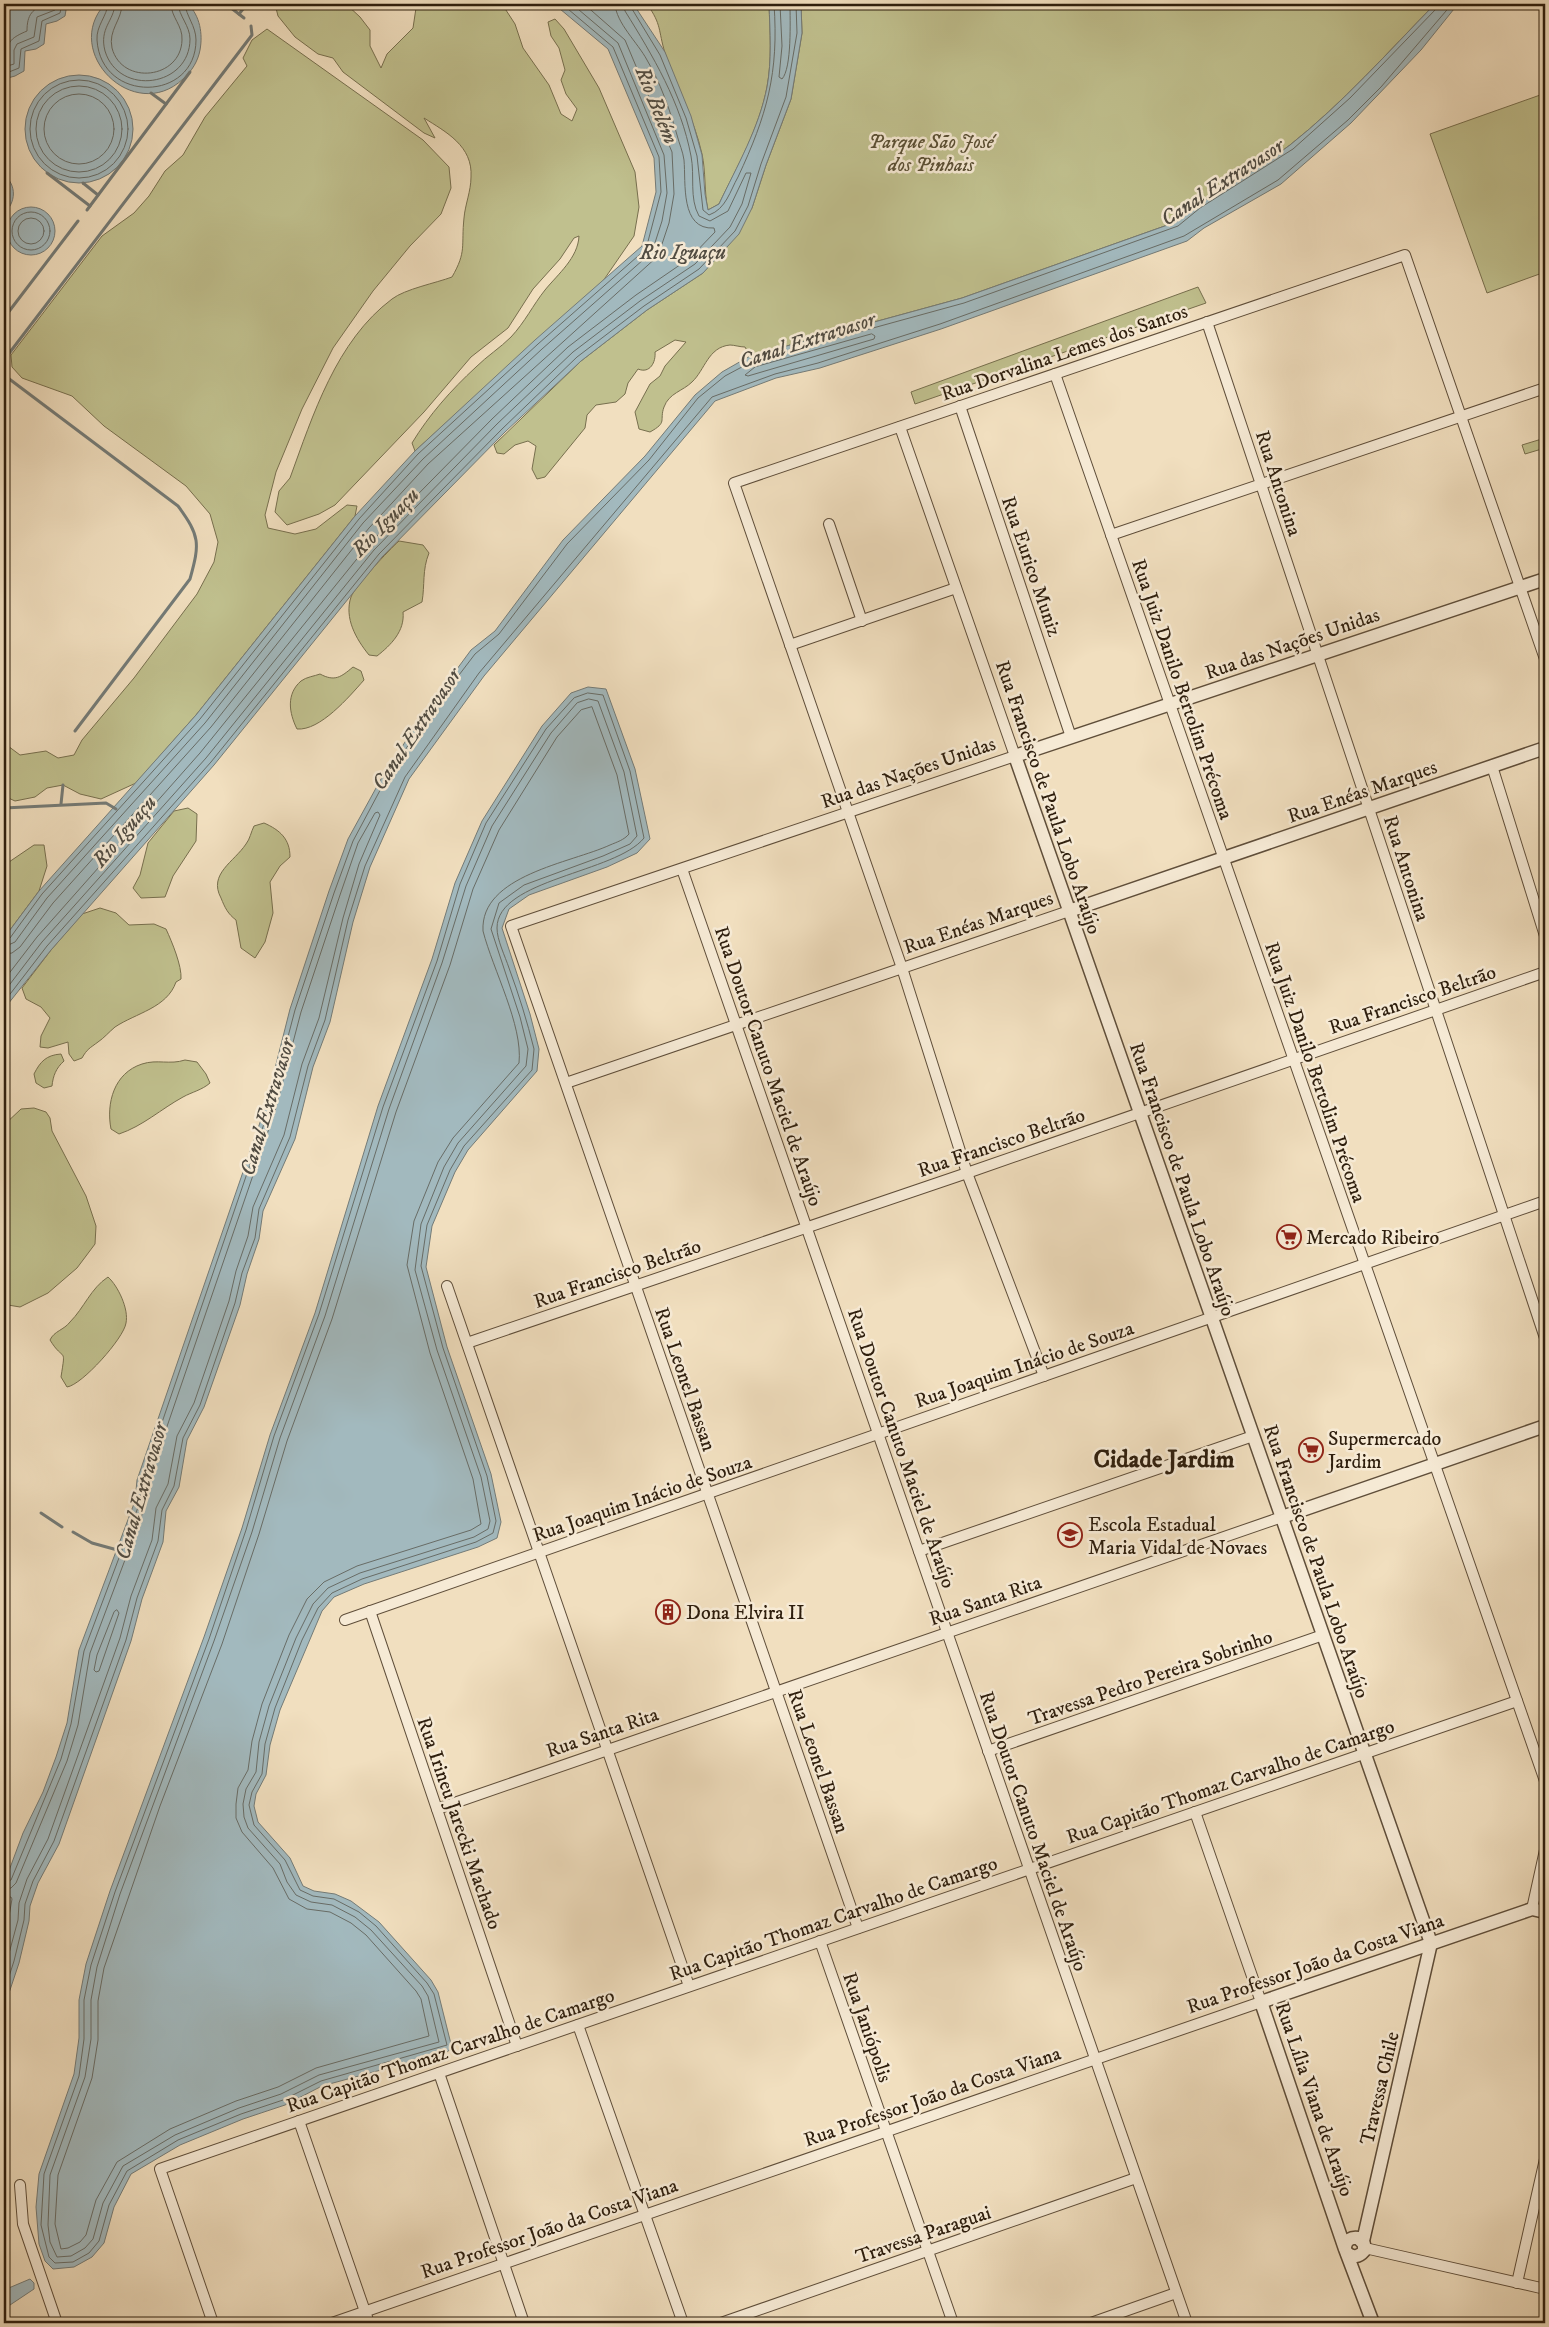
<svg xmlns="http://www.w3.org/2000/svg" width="1549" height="2327" viewBox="0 0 1549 2327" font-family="'IM FELL DW Pica',serif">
	<rect width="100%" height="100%" fill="#f1dfbf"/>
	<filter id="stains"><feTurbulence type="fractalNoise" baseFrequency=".004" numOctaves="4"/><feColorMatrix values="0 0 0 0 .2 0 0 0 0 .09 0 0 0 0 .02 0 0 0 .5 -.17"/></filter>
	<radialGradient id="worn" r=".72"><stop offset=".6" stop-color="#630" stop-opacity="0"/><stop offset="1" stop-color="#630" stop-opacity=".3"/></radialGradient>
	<g fill="#c0c08e" stroke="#776f4e">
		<path d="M275 4H346L360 17 370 30V46L381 68 387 54 413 28 416 8 420 4H502L515 24 523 48 549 85 561 114 572 121 577 109 566 94 561 80 565 70 559 48 551 36 548 22 555 19 564 29 599 88 635 172 639 207 634 236 603 281 415 451 412 443C429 415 451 390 476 367 487 356 500 348 511 337 525 322 533 305 545 290 558 274 578 258 579 236L574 238 560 259 533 289 508 328 471 357 424 412 335 505 319 514 287 525 275 512 279 491 290 478C313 415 336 341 392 299 405 289 436 283 452 277 467 251 461 246 464 218 465 205 471 191 471 177 473 146 446 132 424 118L435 138 424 133 343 72 333 58 318 54 295 37 278 16Z"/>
		<path d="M647 4H769C770 32 772 60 767 87 759 129 737 167 719 204L708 210C704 192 706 172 702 154 694 118 676 87 665 53 658 30 662 25 647 4Z"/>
		<path d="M801 4H1435C1388 52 1343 103 1290 145 1254 173 1211 192 1176 222L962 298 750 356 745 347C740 347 734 345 730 345 708 347 705 370 692 382 683 391 669 393 664 407 659 421 668 422 650 432L639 429 635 412 643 397 650 384 660 376 665 366 686 342 675 340 655 352C656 362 650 374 638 369L628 383 625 394 616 402 596 405 587 415 585 428 545 477 537 479 532 469 536 446 528 441 515 445 504 454 497 453 494 445 581 361 647 310 703 273 752 208 766 165 791 99 802 33Z"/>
		<polygon points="267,29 423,140 449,167 451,188 441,214 410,246 373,291 333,348 302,409 276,472 265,515 268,528 295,534 316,529 347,505 357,506 355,516 196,715 136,783 101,799 80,794 63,785 47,788 35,797 15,801 4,796 4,743 20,755 46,751 58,758 74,755 82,740 134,678 197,594 214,562 218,542 210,514 186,486 104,426 72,396 22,378 12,367 11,355 102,236 134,213 149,196 165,171 183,155 205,117 247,66 243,58 252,40"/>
		<polygon points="1543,94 1545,101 1545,272 1487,293 1430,134"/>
		<polygon points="1198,287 1206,303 915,404 911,392"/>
		<polygon points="1545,438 1545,448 1525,454 1522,445"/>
		<path d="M399 541 423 545 429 553C422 570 425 585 422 602L403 612C405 631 391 645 377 656L369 655C356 639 344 618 351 597 355 586 389 550 399 541Z"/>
		<path d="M353 667 361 671 364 680C349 697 320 731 297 729 289 713 286 694 301 681 306 677 315 676 320 674 335 682 341 677 353 667Z"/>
		<polygon points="188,808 197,814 196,841 173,876 165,897 141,898 133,888 140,875 148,843 174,811"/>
		<path d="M264 823C280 830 290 839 290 857L280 866 270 882 273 913 265 942 255 958 241 948 236 920C228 914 225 908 221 898 208 874 234 862 246 844 250 839 251 832 254 826Z"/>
		<polygon points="34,845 44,845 47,866 39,891 4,938 4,870 9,862"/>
		<path d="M100 908 116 913 129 925 154 924 166 929C172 942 182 966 181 979L176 982C167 1008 136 1013 115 1027 109 1032 104 1038 98 1042 90 1048 87 1049 82 1058L74 1061 69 1054 68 1042 48 1048 40 1047 41 1036 50 1018 41 1007 26 999 22 988 51 950 82 914Z"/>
		<path d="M61 1054 64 1061C56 1068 53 1076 52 1086L44 1088 36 1083 34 1074C40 1062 46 1055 61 1054Z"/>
		<path d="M185 1060 197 1062 206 1074 210 1083C202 1090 192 1092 183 1097 161 1109 143 1126 119 1134L111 1129C106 1103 114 1073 142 1064 157 1059 170 1065 185 1060Z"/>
		<polygon points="34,1108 46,1112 50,1118 52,1131 86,1196 96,1226 95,1244 77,1268 48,1293 20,1307 8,1305 4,1301 4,1125 21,1109"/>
		<path d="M108 1277C118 1286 129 1309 126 1323 124 1338 82 1385 67 1387L61 1377C66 1345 64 1363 50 1340 54 1331 64 1330 70 1322 84 1308 91 1288 108 1277Z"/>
	</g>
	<g fill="#a2b9be" stroke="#747b77">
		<polygon points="4,4 67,4 65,16 57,21 46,24 44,44 36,49 25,51 24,71 15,76 4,79 4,96"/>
		<path d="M105 4H188C200 16 203 34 200 50 198 61 192 71 183 79 134 125 61 52 105 4Z"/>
		<path d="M554 4 634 5 665 52 691 116 702 155 705 194 708 210 719 204C737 166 759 128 767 87 772 60 770 32 769 4H801L802 33 791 99 766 165 752 208 739 234 703 273 647 310 581 361 505 432 382 557 214 765 51 950 4 1009V938L39 891 196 715 355 516 415 451 535 340 642 246 656 192 654 158 608 49Z"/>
		<path d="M1435 4H1458L1421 50 1351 123 1281 184 1204 228 1187 241 941 329 820 368 776 378 715 401 484 676 409 779 370 867 353 922 330 1022 313 1067 295 1139 263 1211 259 1239 247 1274 240 1305 204 1407 187 1440 179 1487 166 1511 163 1542 142 1599 131 1641 59 1844 38 1883 30 1906 29 1921 19 1963 4 2008V1884L23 1833 43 1792 56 1757 67 1723 79 1650 135 1501 137 1480 265 1108 290 1009 329 891 348 839 381 779 420 719 471 650 495 631 563 540 645 456 695 395 722 372 750 356 962 298 1176 222C1211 192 1254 173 1290 145 1343 103 1388 52 1435 4Z"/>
		<circle cx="79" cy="129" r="54"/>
		<path d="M4 175C17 185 16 203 4 213Z"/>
		<circle cx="31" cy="231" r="24"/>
		<polygon points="588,687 606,689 635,769 650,839 637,853 607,867 529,895 509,909 502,928 530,1014 539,1049 537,1071 468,1150 455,1172 432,1226 426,1267 447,1347 491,1474 501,1522 497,1538 478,1547 364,1584 334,1597 322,1611 280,1710 270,1745 266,1775 256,1794 254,1806 258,1822 290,1858 303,1886 314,1891 335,1894 351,1901 379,1922 431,1980 438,1992 452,2048 447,2052 322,2086 285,2105 243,2119 180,2145 131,2174 114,2207 104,2243 92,2257 74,2267 53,2269 45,2261 39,2244 36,2207 39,2174 74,2074 79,2038 79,2000 86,1964 110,1891 204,1637 242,1528 270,1435 315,1313 378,1106 432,959 455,883 482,821 542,726 571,693"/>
		<polygon points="30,2279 34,2283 34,2289 4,2309 4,2290"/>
	</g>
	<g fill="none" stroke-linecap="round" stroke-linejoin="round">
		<g stroke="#686c66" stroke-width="1">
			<path d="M108 4C107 16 96 26 97 40 101 104 196 102 196 40 196 26 186 16 185 4"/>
			<path d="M115 4C114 21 99 28 105 51 119 97 190 87 190 39 190 26 179 16 178 4"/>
			<path d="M122 4C122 20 108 30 112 48 122 86 181 79 182 40 183 26 171 17 171 4"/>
			<path d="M629 4 660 55 686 118 697 156 703 210 709 215C726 209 730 191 738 177 767 115 779 73 774 4"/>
			<path d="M780 4 782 46 779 77 782 79C792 68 790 20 790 4"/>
			<path d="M4 60 6 58C6 41 13 37 27 31 27 15 32 8 48 4"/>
			<polyline points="4,67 14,64 14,50 17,44 34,37 37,17 55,10 56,4"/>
			<polyline points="4,74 19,68 21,49 39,41 42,21 60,13 62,4"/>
			<circle cx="79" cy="129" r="49"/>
			<circle cx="79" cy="129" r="43"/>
			<circle cx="79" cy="129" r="35"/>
			<circle cx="31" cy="231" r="19"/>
			<circle cx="31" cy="231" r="13"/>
			<polygon points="872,334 875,336 874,339 748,376 745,375 755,367"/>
			<path d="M588 693 603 695 630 771 644 838C616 873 497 879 497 928 497 940 505 956 509 968 519 995 527 1021 534 1049L532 1070 464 1146 450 1170 427 1225 421 1266 443 1348 487 1476 496 1521 493 1533 476 1542 362 1579 332 1593 318 1608 302 1640 275 1708 265 1744 262 1774 252 1792 249 1805 254 1825 285 1860 300 1890 313 1896 334 1899 359 1912 376 1926 427 1983 434 1994 447 2045 321 2081 283 2100 241 2114 178 2140 127 2171 109 2205 99 2241 89 2253 73 2262 55 2263 49 2257 41 2225 44 2174 79 2076 84 2039V2000L91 1965 115 1892 209 1639 246 1530 274 1436 319 1314 383 1107 437 961 460 884 486 823 546 729 574 698Z"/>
			<polygon points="589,699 598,701 624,772 637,836 630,844 603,856 524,885 499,903 491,929 520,1017 528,1049 526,1066 458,1143 444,1167 421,1224 415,1270 437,1350 481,1477 490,1521 488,1529 474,1537 360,1573 328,1588 313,1604 296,1638 269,1706 259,1742 256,1772 246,1789 243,1804 244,1817 248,1828 280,1864 287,1882 296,1895 311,1902 332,1905 355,1917 371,1930 422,1986 428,1996 439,2042 319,2075 281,2094 239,2108 175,2135 123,2166 103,2203 93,2239 85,2248 71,2256 57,2257 50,2242 48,2225 50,2175 85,2077 91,2039 91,2000 97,1967 120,1894 214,1641 252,1532 280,1438 325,1316 389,1109 442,963 466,886 492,826 551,733 577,703"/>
			<path d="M592 707 617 775 629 834C624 840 617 842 610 845 571 863 480 875 483 931 493 970 523 1025 519 1063L453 1138 438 1162 414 1221 407 1265 430 1353 473 1479 481 1524 471 1530 357 1566 324 1582 307 1599 289 1635 262 1704 252 1741 248 1770 238 1788 236 1804V1818L242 1832 273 1868 289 1899 307 1909 330 1912 351 1923 366 1935 416 1991 421 1999 429 2036 316 2068 278 2087 236 2101 170 2129 117 2162 96 2200 86 2235 80 2242 68 2248 61 2249 55 2224 58 2175 92 2078 98 2040V2001L104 1968 160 1806 222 1644 259 1534 287 1441 332 1319 396 1112 450 965 473 889 499 830 557 737 581 710Z"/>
			<polyline points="4,940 10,938 42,894 200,719 359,519 418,454 538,344 646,249 661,192 659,157 613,47 562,4"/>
			<polyline points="4,947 15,942 47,898 205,723 363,523 423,459 542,349 652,252 662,221 667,193 664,155 618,43 572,4"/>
			<polyline points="4,954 12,953 20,947 53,903 211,727 369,528 428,464 658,256 669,223 674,194 672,152 625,40 584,4"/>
			<path d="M4 980 37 937 200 753 369 544 492 419 568 347 636 295 690 258 715 232 714 228C680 230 686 183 684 160 683 152 679 143 677 135 670 110 660 82 647 60 638 43 616 23 615 4"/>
			<path d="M4 992 42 942 206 758 374 550 497 424 573 352 640 301 695 264 730 227 742 204 751 173H746L728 211 710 221 699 216C689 198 695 176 691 156 681 103 653 56 625 11L623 4"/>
			<polyline points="4,1002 47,946 211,762 379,554 502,429 577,357 644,306 699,269 735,231 748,206 761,164 786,97 797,33 796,4"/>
			<polygon points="117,1610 119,1613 99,1671 96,1672 94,1670 97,1655 114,1612"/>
			<polyline points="4,1883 11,1880 61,1759 71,1724 84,1651 140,1502 142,1481 269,1109 295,1010 334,893 353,841 385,781 424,721 475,654 499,634 567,544 649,460 698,398 725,376 753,361 964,303 1178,226 1200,208 1293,149 1350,98 1436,9 1438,4"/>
			<polyline points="4,1890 11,1888 16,1883 67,1761 78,1725 90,1653 146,1504 148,1482 275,1111 301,1012 340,895 358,843 375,813 378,812 380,815 359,864 343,918 319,1018 302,1064 284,1135 253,1207 248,1236 236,1271 229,1301 194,1403 177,1436 168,1484 156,1508 152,1540 131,1596 120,1638 48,1839 27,1879 19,1903 18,1920 4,1972"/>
			<polyline points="4,1897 11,1897 12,1899 4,1945"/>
			<polyline points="4,1992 14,1961 24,1920 25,1904 33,1881 54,1841 126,1640 137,1598 158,1541 162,1510 174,1486 183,1438 200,1405 235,1303 242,1273 255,1238 259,1209 290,1137 308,1066 325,1020 348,920 365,866 405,777 479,673 712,397 775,374 818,363 940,324 1184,236 1278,180 1348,120 1381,87 1452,4"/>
		</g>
		<g stroke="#747b77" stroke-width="3">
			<polyline points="226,4 244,18"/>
			<polyline points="239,14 247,4"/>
			<polyline points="151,93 166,104"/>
			<polyline points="47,173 90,206"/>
			<polyline points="83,183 98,195"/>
			<polyline points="87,210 190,72"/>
			<polyline points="4,318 78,221"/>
			<polyline points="4,360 252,35 251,26"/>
			<path d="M4 375 178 506C200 536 200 543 190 579L75 731"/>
			<polyline points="61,804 63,785"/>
			<polyline points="4,808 106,803 116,809"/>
			<polyline points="41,1513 62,1527"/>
			<polyline points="73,1532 92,1543 121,1551"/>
		</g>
		<defs>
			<g id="minor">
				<polyline points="1207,322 1545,1338"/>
				<polyline points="1055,374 1545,1781"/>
				<polyline points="960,406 1071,737"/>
				<polyline points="829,524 862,621"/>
				<polyline points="1111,535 1545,388"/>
				<polyline points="790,645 956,588"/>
				<polyline points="1492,766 1545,936"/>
				<polyline points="682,869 1187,2323"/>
				<polyline points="566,1083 1069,911"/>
				<polyline points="447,1286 689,1986"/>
				<polyline points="467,1343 967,1173 1545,972"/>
				<polyline points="1044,1376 967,1173 902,968 734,483 1405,255 1545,659"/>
				<polyline points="919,1551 1253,1436"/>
				<polyline points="370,1611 517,2046"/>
				<polyline points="345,1620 1545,1201"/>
				<polyline points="988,1751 1323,1635"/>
				<polyline points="437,1809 1282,1517"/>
				<polyline points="1532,1909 1545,1850"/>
				<polyline points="858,1928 511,926 1015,756 900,427"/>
				<polyline points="820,1941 953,2323"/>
				<polyline points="578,2025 683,2323"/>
				<polyline points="439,2073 524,2323"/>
				<polyline points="299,2121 369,2323"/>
				<polyline points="20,2185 23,2224 57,2323"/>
				<polyline points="1365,2248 1545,2289"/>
				<polyline points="1517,2283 1545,2159"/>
				<polyline points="213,2323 160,2169 1517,1701"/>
				<polyline points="332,2323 1261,2002 1195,1812"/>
				<polyline points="721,2323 1136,2178"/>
				<polyline points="1091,2323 1176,2293"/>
			</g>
			<g id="tertiary">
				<polyline points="1069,911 1545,748"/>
				<polyline points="1282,1517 1545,1426"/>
				<polyline points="1431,1943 1015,756 1545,579"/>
				<polyline points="1363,2241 1431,1943"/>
				<path d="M1345 2247C1346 2240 1351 2237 1358 2238L1364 2244V2251C1359 2257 1353 2258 1347 2253"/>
				<polyline points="1373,2323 1345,2249 1261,2002 1532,1909 1545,1912"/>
			</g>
		</defs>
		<use href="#minor" stroke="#5f4e3a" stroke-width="12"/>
		<use href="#tertiary" stroke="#5f4e3a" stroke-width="15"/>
		<use href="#minor" stroke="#f6ead5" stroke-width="10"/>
		<use href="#tertiary" stroke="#f6ead5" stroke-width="12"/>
	</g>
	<defs>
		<symbol id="supermarket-ring" viewBox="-11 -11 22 22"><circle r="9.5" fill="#f6ead5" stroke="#8f2418" stroke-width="1.5"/><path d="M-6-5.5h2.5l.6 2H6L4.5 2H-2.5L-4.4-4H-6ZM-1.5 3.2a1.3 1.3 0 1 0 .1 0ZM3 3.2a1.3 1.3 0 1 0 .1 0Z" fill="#8f2418"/></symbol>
		<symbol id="school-ring" viewBox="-11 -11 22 22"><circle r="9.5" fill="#f6ead5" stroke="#8f2418" stroke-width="1.5"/><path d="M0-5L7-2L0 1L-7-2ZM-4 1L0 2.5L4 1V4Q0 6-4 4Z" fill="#8f2418"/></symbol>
		<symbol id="building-ring" viewBox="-11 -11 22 22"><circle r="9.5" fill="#f6ead5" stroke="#8f2418" stroke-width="1.5"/><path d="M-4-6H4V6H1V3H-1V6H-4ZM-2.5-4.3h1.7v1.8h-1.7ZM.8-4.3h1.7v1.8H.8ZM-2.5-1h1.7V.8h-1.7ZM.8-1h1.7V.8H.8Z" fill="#8f2418"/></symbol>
	</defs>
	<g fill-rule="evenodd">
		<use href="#supermarket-ring" x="1275" y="1223" width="28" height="28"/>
		<use href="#supermarket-ring" x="1297" y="1436" width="28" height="28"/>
		<use href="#school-ring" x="1056" y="1521" width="28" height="28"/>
		<use href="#building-ring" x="654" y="1598" width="28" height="28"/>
	</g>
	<g text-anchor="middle" stroke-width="5" stroke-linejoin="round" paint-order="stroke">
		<g font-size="20" font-style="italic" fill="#5a4f34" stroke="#f6ead5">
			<text x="931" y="148">Parque São José<tspan x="931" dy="23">dos Pinhais</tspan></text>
		</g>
		<g font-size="20" fill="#2e1e0d" stroke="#f6ead5">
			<text transform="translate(1064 352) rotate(-19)" y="7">Rua Dorvalina Lemes dos Santos</text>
			<text transform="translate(1279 483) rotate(72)" y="7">Rua Antonina</text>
			<text transform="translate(1032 566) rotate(71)" y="7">Rua Eurico Muniz</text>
			<text transform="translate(1292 643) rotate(-19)" y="7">Rua das Nações Unidas</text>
			<text transform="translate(1183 689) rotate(71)" y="7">Rua Juiz Danilo Bertolim Précoma</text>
			<text transform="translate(908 772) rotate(-19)" y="7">Rua das Nações Unidas</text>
			<text transform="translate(1362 791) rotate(-19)" y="7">Rua Enéas Marques</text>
			<text transform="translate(1049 797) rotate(71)" y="7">Rua Francisco de Paula Lobo Araújo</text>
			<text transform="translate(1407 868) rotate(72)" y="7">Rua Antonina</text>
			<text transform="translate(978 922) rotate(-19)" y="7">Rua Enéas Marques</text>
			<text transform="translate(1412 999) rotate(-19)" y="7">Rua Francisco Beltrão</text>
			<text transform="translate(769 1066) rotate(71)" y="7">Rua Doutor Canuto Maciel de Araújo</text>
			<text transform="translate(1316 1072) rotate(71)" y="7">Rua Juiz Danilo Bertolim Précoma</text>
			<text transform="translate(1001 1142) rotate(-19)" y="7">Rua Francisco Beltrão</text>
			<text transform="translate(1183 1179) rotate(71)" y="7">Rua Francisco de Paula Lobo Araújo</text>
			<text transform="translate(617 1273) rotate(-19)" y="7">Rua Francisco Beltrão</text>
			<text transform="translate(1024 1364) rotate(-19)" y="7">Rua Joaquim Inácio de Souza</text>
			<text transform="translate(686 1379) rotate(71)" y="7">Rua Leonel Bassan</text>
			<text transform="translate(902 1448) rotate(71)" y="7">Rua Doutor Canuto Maciel de Araújo</text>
			<text transform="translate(642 1498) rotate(-19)" y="7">Rua Joaquim Inácio de Souza</text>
			<text transform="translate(1317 1561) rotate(71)" y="7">Rua Francisco de Paula Lobo Araújo</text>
			<text transform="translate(985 1600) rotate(-19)" y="7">Rua Santa Rita</text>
			<text transform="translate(1150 1677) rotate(-19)" y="7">Travessa Pedro Pereira Sobrinho</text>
			<text transform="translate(602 1732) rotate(-19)" y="7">Rua Santa Rita</text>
			<text transform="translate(819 1761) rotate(71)" y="7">Rua Leonel Bassan</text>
			<text transform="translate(1230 1781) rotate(-19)" y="7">Rua Capitão Thomaz Carvalho de Camargo</text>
			<text transform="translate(460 1823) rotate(71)" y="7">Rua Irineu Jarecki Machado</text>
			<text transform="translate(1034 1831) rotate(71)" y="7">Rua Doutor Canuto Maciel de Araújo</text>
			<text transform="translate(833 1918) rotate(-19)" y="7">Rua Capitão Thomaz Carvalho de Camargo</text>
			<text transform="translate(1315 1963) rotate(-19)" y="7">Rua Professor João da Costa Viana</text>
			<text transform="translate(868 2027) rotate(71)" y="7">Rua Janiópolis</text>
			<text transform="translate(450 2050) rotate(-19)" y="7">Rua Capitão Thomaz Carvalho de Camargo</text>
			<text transform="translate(1379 2088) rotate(-77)" y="7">Travessa Chile</text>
			<text transform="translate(932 2096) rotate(-19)" y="7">Rua Professor João da Costa Viana</text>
			<text transform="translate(1315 2099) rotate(71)" y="7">Rua Lília Viana de Araújo</text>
			<text transform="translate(549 2228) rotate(-19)" y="7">Rua Professor João da Costa Viana</text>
			<text transform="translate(923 2234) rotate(-19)" y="7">Travessa Paraguai</text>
		</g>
		<g font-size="20" fill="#2e1e0d" stroke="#f6ead5" text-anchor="start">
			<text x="1306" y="1244">Mercado Ribeiro</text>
			<text x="1328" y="1445">Supermercado<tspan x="1328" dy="23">Jardim</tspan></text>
			<text x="1088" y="1531">Escola Estadual<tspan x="1088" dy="23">Maria Vidal de Novaes</tspan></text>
			<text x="686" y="1619">Dona Elvira II</text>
		</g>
		<g font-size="21" font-style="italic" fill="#514c42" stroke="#f6ead5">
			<text transform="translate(657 105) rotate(68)" y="7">Rio Belém</text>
			<text transform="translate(1222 182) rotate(-33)" y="7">Canal Extravasor</text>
			<text x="683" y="259">Rio Iguaçu</text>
			<text transform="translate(807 340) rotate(-18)" y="7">Canal Extravasor</text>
			<text transform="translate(385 522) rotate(-46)" y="7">Rio Iguaçu</text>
			<text transform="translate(416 729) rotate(-56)" y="7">Canal Extravasor</text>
			<text transform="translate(124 831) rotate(-50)" y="7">Rio Iguaçu</text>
			<text transform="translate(267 1107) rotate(-73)" y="7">Canal Extravasor</text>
			<text transform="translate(141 1491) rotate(-74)" y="7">Canal Extravasor</text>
		</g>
		<g font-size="25" font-weight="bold" fill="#2e1e0d" stroke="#f6ead5">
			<text x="1164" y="1467">Cidade Jardim</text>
		</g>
	</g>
	<rect width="1549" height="2327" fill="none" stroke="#f1dfbf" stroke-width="20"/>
	<rect x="5" y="5" width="1539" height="2317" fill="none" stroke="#2e1e0d" stroke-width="2.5"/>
	<rect x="10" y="10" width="1529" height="2307" fill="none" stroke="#2e1e0d"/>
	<rect width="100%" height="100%" filter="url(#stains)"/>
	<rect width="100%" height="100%" fill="url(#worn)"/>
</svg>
